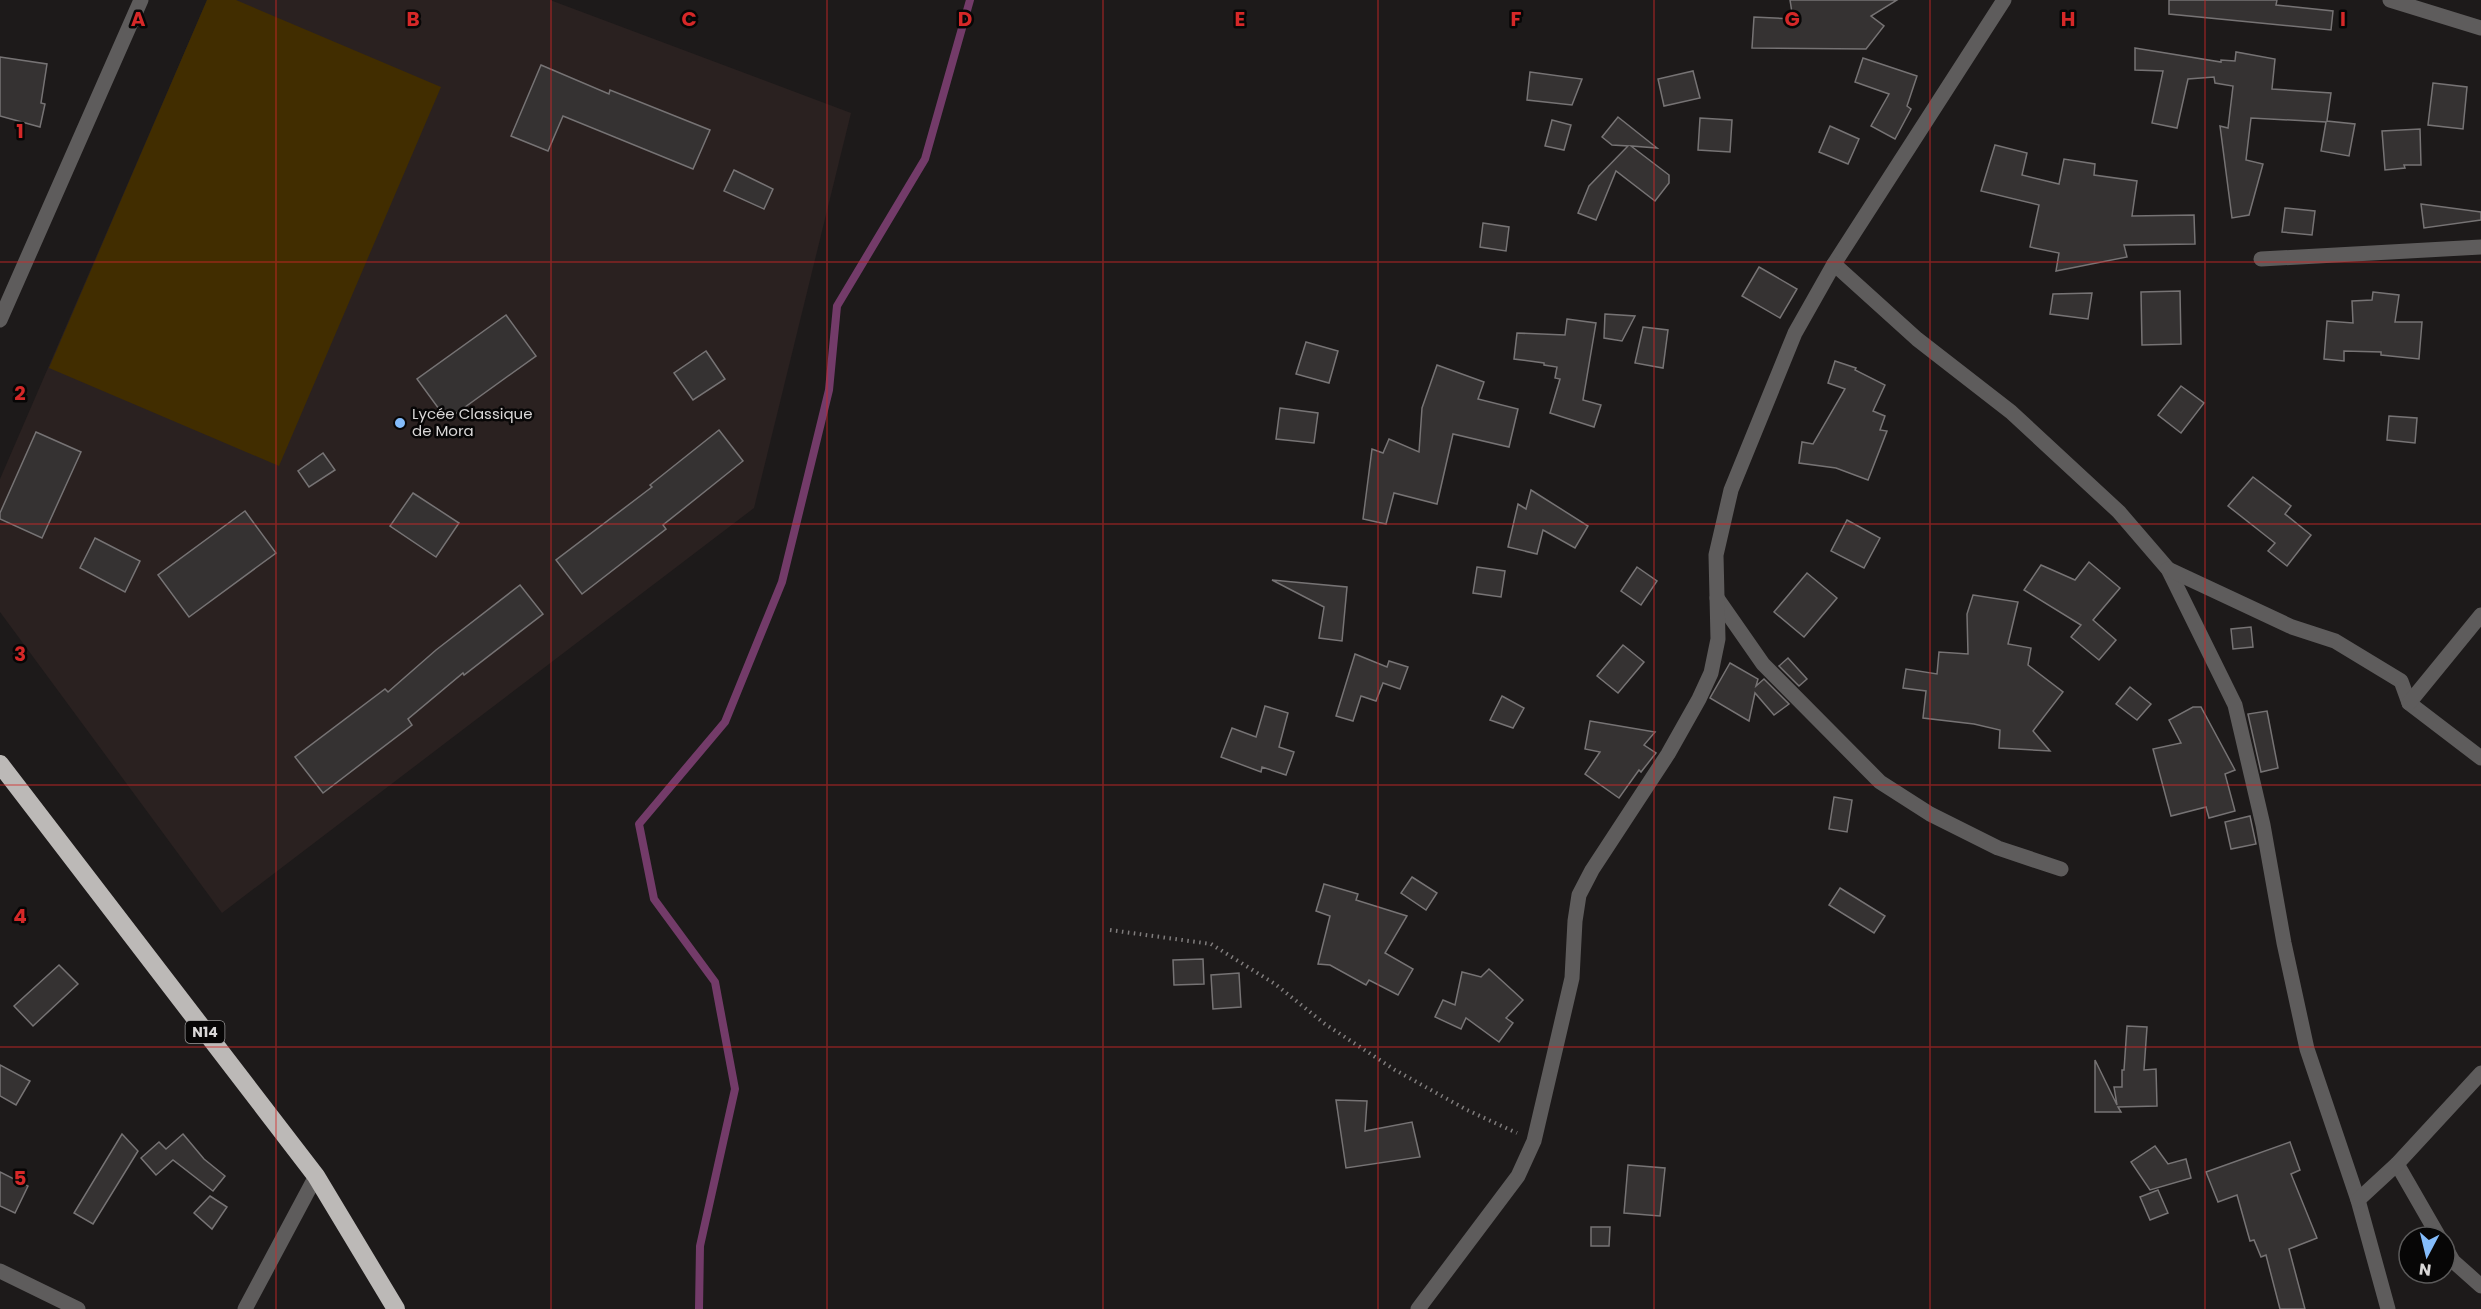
<svg xmlns="http://www.w3.org/2000/svg" width="2481" height="1309" viewBox="0 0 2481 1309" font-family="Poppins,sans-serif">
	<rect width="100%" height="100%" fill="#1d1a1a"/>
	<polygon fill="#2a2120" points="207,0 550,0 851,113 754,508 222,913 0,612 0,479"/>
	<polygon fill="#412d00" points="207,0 236,0 441,87 279,466 49,368"/>
	<g fill="none" stroke-linecap="round" stroke-linejoin="round">
		<polyline stroke="#733b69" stroke-width="8" points="699,1309 700,1246 735,1089 715,982 654,899 639,824 725,722 782,582 829,390 837,306 925,159 970,0"/>
	</g>
	<g fill="#353232" stroke="#767374" stroke-width="1.5">
		<polygon points="1790,0 1897,0 1871,16 1884,26 1866,49 1752,48 1754,17 1793,19"/>
		<polygon points="2169,0 2277,0 2276,5 2333,11 2331,30 2169,14"/>
		<polygon points="2135,48 2221,62 2221,60 2235,61 2236,52 2275,59 2272,89 2331,93 2327,121 2355,124 2349,156 2321,151 2326,122 2251,118 2246,160 2263,164 2249,215 2232,218 2220,126 2228,128 2233,86 2215,83 2214,77 2188,79 2177,128 2152,123 2163,71 2135,70"/>
		<polygon points="0,57 47,64 41,103 45,104 40,127 0,116"/>
		<polygon points="1863,58 1917,76 1907,106 1911,109 1895,139 1871,126 1889,94 1855,82"/>
		<polygon points="541,65 609,94 610,90 710,130 693,169 563,116 548,151 511,136"/>
		<polygon points="1693,71 1700,98 1664,106 1658,79"/>
		<polygon points="1530,72 1582,79 1572,105 1527,100"/>
		<polygon points="2433,83 2467,87 2463,129 2428,125"/>
		<polygon points="1618,117 1657,148 1631,146 1669,175 1669,183 1655,201 1616,171 1596,220 1578,213 1589,186 1628,146 1612,145 1602,137"/>
		<polygon points="1700,118 1732,120 1730,152 1698,150"/>
		<polygon points="1552,120 1571,125 1564,150 1545,146"/>
		<polygon points="1830,126 1859,139 1848,164 1819,152"/>
		<polygon points="2420,129 2421,165 2404,165 2405,168 2385,170 2382,131"/>
		<polygon points="1995,145 2027,153 2022,175 2059,184 2064,159 2095,164 2094,175 2137,181 2132,216 2194,215 2195,244 2124,245 2127,257 2056,271 2059,253 2030,247 2039,205 1981,191"/>
		<polygon points="734,170 773,189 764,209 724,191"/>
		<polygon points="2421,204 2481,212 2481,220 2424,228"/>
		<polygon points="2285,208 2315,211 2312,235 2282,232"/>
		<polygon points="1483,223 1509,227 1506,251 1480,247"/>
		<polygon points="1759,267 1797,289 1780,318 1742,296"/>
		<polygon points="2180,291 2181,344 2142,345 2141,292"/>
		<polygon points="2373,292 2399,295 2395,322 2422,322 2419,359 2381,355 2381,352 2344,351 2344,361 2324,359 2327,321 2353,323 2352,301 2372,300"/>
		<polygon points="2092,293 2088,319 2050,314 2053,294"/>
		<polygon points="1605,314 1635,316 1622,341 1604,338"/>
		<polygon points="506,315 536,356 447,420 417,379"/>
		<polygon points="1567,319 1596,323 1583,400 1601,405 1594,427 1550,413 1560,379 1555,378 1557,367 1544,365 1544,363 1514,359 1517,333 1565,335"/>
		<polygon points="1643,327 1668,330 1663,368 1635,363"/>
		<polygon points="1306,342 1338,351 1329,383 1296,374"/>
		<polygon points="706,351 725,379 693,400 674,373"/>
		<polygon points="1835,361 1856,368 1855,370 1885,385 1873,411 1885,416 1880,430 1887,431 1868,480 1836,468 1799,463 1802,442 1813,444 1845,389 1828,383"/>
		<polygon points="1437,365 1484,382 1478,399 1518,409 1509,447 1453,434 1437,504 1394,493 1386,524 1363,519 1372,449 1383,453 1389,439 1419,452 1422,408"/>
		<polygon points="2181,386 2204,403 2181,433 2158,415"/>
		<polygon points="1280,408 1318,413 1314,443 1276,439"/>
		<polygon points="2389,416 2417,418 2415,443 2387,440"/>
		<polygon points="719,430 743,461 663,525 666,529 582,594 556,560 652,487 650,485"/>
		<polygon points="36,432 81,452 42,538 0,519 0,513"/>
		<polygon points="323,453 335,470 309,487 298,471"/>
		<polygon points="2253,477 2291,506 2285,514 2311,535 2287,566 2268,551 2275,543 2228,506"/>
		<polygon points="1531,490 1588,526 1575,548 1543,530 1537,554 1508,547 1518,504 1526,509"/>
		<polygon points="413,493 459,523 436,557 390,526"/>
		<polygon points="245,511 276,553 189,617 158,575"/>
		<polygon points="1847,520 1880,538 1864,568 1831,551"/>
		<polygon points="95,538 140,561 125,592 80,568"/>
		<polygon points="2089,562 2120,588 2093,620 2116,640 2099,660 2071,637 2081,625 2024,590 2041,565 2075,580"/>
		<polygon points="1477,567 1505,571 1501,597 1473,593"/>
		<polygon points="1637,567 1657,581 1641,605 1621,591"/>
		<polygon points="1807,573 1837,598 1804,637 1774,612"/>
		<polygon points="1272,580 1347,587 1342,641 1319,638 1324,607"/>
		<polygon points="520,585 543,614 464,675 463,673 408,719 412,725 323,793 295,757 385,689 388,692 436,650"/>
		<polygon points="1973,595 2018,602 2008,644 2031,648 2028,665 2063,692 2033,731 2050,751 1999,748 2000,730 1974,724 1923,718 1926,691 1903,688 1906,669 1937,674 1939,652 1968,654 1967,614"/>
		<polygon points="2251,627 2253,647 2233,649 2231,629"/>
		<polygon points="1623,645 1644,662 1618,693 1597,676"/>
		<polygon points="1355,654 1387,667 1389,661 1408,667 1400,689 1383,683 1376,701 1361,696 1353,721 1336,716"/>
		<polygon points="1788,658 1807,679 1799,686 1779,666"/>
		<polygon points="1730,663 1758,679 1756,686 1764,679 1789,704 1774,715 1755,693 1749,721 1710,698"/>
		<polygon points="2130,687 2151,704 2137,720 2116,704"/>
		<polygon points="1502,696 1524,708 1513,728 1490,720"/>
		<polygon points="1265,706 1288,713 1279,747 1294,752 1286,775 1262,767 1261,772 1221,757 1232,728 1256,737"/>
		<polygon points="2193,707 2201,707 2235,770 2225,774 2235,811 2209,818 2206,807 2171,816 2153,749 2181,743 2169,720"/>
		<polygon points="2267,711 2278,768 2261,772 2248,714"/>
		<polygon points="1590,721 1655,732 1644,745 1656,753 1641,772 1639,770 1619,798 1585,774 1600,752 1585,749"/>
		<polygon points="1834,797 1852,800 1847,832 1829,829"/>
		<polygon points="2250,816 2256,844 2231,849 2225,822"/>
		<polygon points="1412,877 1437,893 1426,910 1401,893"/>
		<polygon points="1324,884 1358,894 1356,900 1407,916 1385,953 1413,969 1398,995 1369,980 1366,985 1330,965 1318,964 1330,916 1316,911"/>
		<polygon points="1840,888 1885,916 1874,933 1829,905"/>
		<polygon points="1203,959 1204,984 1174,985 1173,960"/>
		<polygon points="59,965 78,984 33,1026 14,1006"/>
		<polygon points="1489,969 1523,1000 1506,1018 1513,1023 1499,1042 1466,1018 1461,1029 1435,1017 1443,1000 1455,1005 1462,972 1481,977"/>
		<polygon points="1239,973 1241,1007 1213,1009 1211,975"/>
		<polygon points="2127,1026 2147,1027 2144,1070 2156,1069 2157,1106 2118,1107 2121,1112 2095,1112 2095,1060 2117,1105 2114,1087 2122,1087 2122,1070 2124,1070"/>
		<polygon points="0,1065 30,1081 16,1105 0,1096"/>
		<polygon points="1336,1100 1367,1101 1365,1131 1412,1122 1420,1157 1346,1168"/>
		<polygon points="122,1134 138,1151 93,1224 74,1213"/>
		<polygon points="183,1134 204,1159 225,1176 213,1191 173,1160 156,1175 141,1158 159,1142 166,1149"/>
		<polygon points="2290,1142 2300,1170 2291,1174 2317,1238 2289,1249 2305,1309 2280,1309 2266,1255 2261,1257 2254,1240 2250,1241 2237,1195 2218,1202 2206,1172"/>
		<polygon points="2155,1146 2168,1164 2186,1159 2191,1178 2150,1190 2131,1162"/>
		<polygon points="1628,1165 1665,1168 1660,1216 1624,1213"/>
		<polygon points="0,1172 28,1186 15,1213 0,1206"/>
		<polygon points="2158,1190 2168,1213 2150,1220 2140,1197"/>
		<polygon points="210,1196 227,1207 212,1229 194,1213"/>
		<polygon points="1591,1227 1610,1227 1609,1246 1591,1246"/>
	</g>
	<g fill="none" stroke-linecap="round" stroke-linejoin="round">
		<polyline stroke="#807d7d" stroke-width="4" stroke-dasharray="1.5 4.5" stroke-linecap="butt" points="1110,930 1211,944 1275,984 1325,1024 1395,1070 1467,1110 1517,1133"/>
		<g stroke="#5e5c5c" stroke-width="15">
			<polyline points="2004,0 1834,264 1917,339 2011,412 2119,512 2168,569 2235,705 2263,825 2284,943 2307,1049 2358,1200 2388,1309"/>
			<polyline points="2390,0 2481,28"/>
			<polyline points="2261,259 2481,247"/>
			<polyline points="0,320 141,0"/>
			<polyline points="2168,569 2292,627 2335,641 2401,681 2409,703 2481,758"/>
			<polyline points="1717,598 1763,664 1880,782 1930,814 1998,848 2061,869"/>
			<polyline points="2409,703 2481,615"/>
			<polyline points="2397,1164 2439,1237"/>
			<polyline points="2358,1200 2397,1164 2481,1073"/>
			<polyline points="2445,1247 2453,1261 2481,1286"/>
			<polyline points="0,1271 78,1309"/>
			<polyline points="245,1309 316,1176"/>
			<polyline points="1418,1309 1518,1176 1534,1141 1572,978 1575,921 1579,895 1592,870 1668,754 1699,699 1711,673 1718,639 1716,555 1731,490 1795,333 1834,264"/>
		</g>
		<polyline stroke="#bcb9b7" stroke-width="18" points="0,764 316,1176 396,1309"/>
	</g>
	<path fill="none" stroke="#d62828" stroke-width="1.5" stroke-opacity="0.55" d="M276 0V1309M551 0V1309M827 0V1309M1103 0V1309M1378 0V1309M1654 0V1309M1930 0V1309M2205 0V1309M0 262H2481M0 524H2481M0 785H2481M0 1047H2481"/>
	<circle fill="#84bcfb" stroke="#070606" stroke-width="2" cx="400" cy="423" r="6"/>
	<g text-anchor="middle" stroke-width="5" stroke-linejoin="round" paint-order="stroke">
		<rect fill="#070606" stroke="#9b9999" stroke-width="1.5" x="185.5" y="1021" width="39" height="22" rx="4.5"/>
		<g font-size="14" font-weight="bold" fill="#dad8d8">
			<text x="205" y="1037">N14</text>
		</g>
		<g font-size="15" fill="#dad8d8" stroke="#070606" text-anchor="start">
			<text x="412" y="419">Lycée Classique<tspan x="412" dy="17">de Mora</tspan></text>
		</g>
	</g>
	<g font-size="20" text-anchor="middle" font-weight="bold" fill="#d62828" stroke="#070606" stroke-width="5" stroke-linejoin="round" paint-order="stroke">
		<text x="138" y="26">A</text>
		<text x="413" y="26">B</text>
		<text x="689" y="26">C</text>
		<text x="965" y="26">D</text>
		<text x="1240" y="26">E</text>
		<text x="1516" y="26">F</text>
		<text x="1792" y="26">G</text>
		<text x="2068" y="26">H</text>
		<text x="2343" y="26">I</text>
		<text x="20" y="138">1</text>
		<text x="20" y="400">2</text>
		<text x="20" y="661">3</text>
		<text x="20" y="923">4</text>
		<text x="20" y="1185">5</text>
	</g>
	<g transform="translate(2427 1255) rotate(187)"><circle r="28" fill="#070606" stroke="#5b5a5a" stroke-width="1.5"/>
	<path d="M0-4.5L10 22L0 15L-10 22Z" fill="#84bcfb"/>
	<text y="-9" font-size="16" font-weight="bold" text-anchor="middle" fill="#dad8d8">N</text>
	</g>
</svg>
